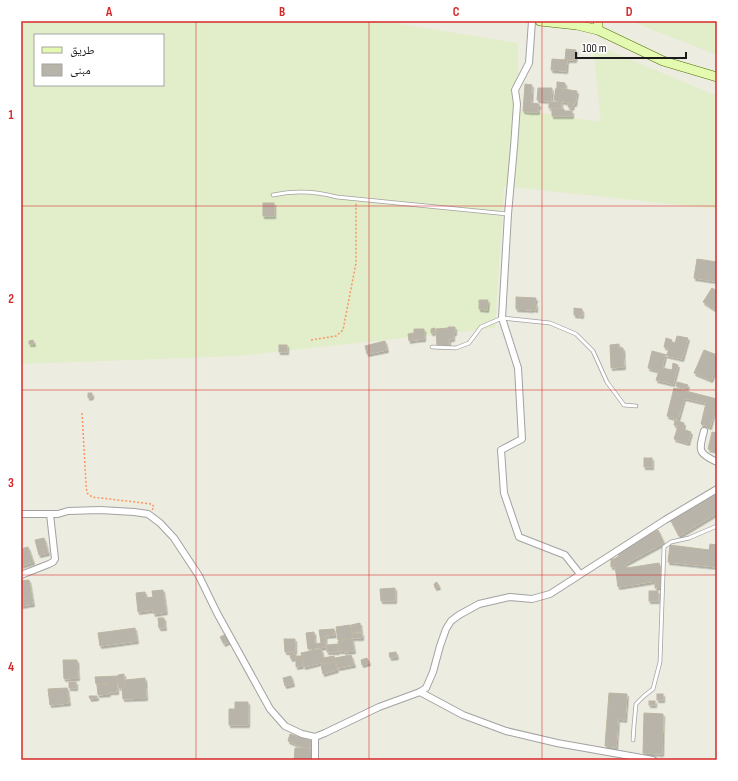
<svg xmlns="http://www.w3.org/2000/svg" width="738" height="781" viewBox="0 0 738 781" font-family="'Sofia Sans Condensed','Noto Naskh Arabic',sans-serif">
	<defs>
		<filter id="shadow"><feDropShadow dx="1.5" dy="2.5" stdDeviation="0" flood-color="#0004"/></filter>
	</defs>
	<rect width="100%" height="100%" fill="#edece0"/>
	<g fill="#e2edca" fill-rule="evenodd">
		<path d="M21 21H382L518 43V110L601 122 593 44 717 96V209L504 186 495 328 238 356 21 364ZM35 35H163V85H35Z"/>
		<polygon points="632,21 717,21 717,55 633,22"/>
	</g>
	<g fill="#b9b4a9" stroke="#beb5a2" filter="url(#shadow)">
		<polygon points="566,49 576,50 575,60 565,60"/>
		<polygon points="552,59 567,60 566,71 551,70"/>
		<polygon points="557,82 565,83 565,88 557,88"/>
		<polygon points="525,84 532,85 531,103 539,104 539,107 529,106 529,112 523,111"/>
		<polygon points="538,88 552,88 551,101 537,100"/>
		<polygon points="556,88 577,91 575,104 554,100"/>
		<rect x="549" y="102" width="12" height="6"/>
		<polygon points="569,103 573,104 572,108 568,107"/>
		<polygon points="530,107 538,107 538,112 529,112"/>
		<polygon points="552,109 564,109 564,111 572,111 572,116 552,116"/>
		<rect x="263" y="203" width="11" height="13"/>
		<polygon points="697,259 717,262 715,281 694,278"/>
		<polygon points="712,288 717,291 717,311 703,302"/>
		<polygon points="516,297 536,298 535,304 532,304 532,310 516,309"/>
		<polygon points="479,300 488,300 487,310 479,309"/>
		<polygon points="533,304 536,304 536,310 532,309"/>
		<polygon points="574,308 582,309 582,316 574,315"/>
		<polygon points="448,327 455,327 455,333 453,333 453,339 449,339 449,345 437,346 436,329 448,328"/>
		<polygon points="435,328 435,333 431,333 431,329"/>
		<polygon points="414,329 424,329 424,339 414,340"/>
		<polygon points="414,333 414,340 409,341 408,334"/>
		<polygon points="677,336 688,338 682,359 665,355 662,368 672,370 673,363 678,365 673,384 656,380 659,371 648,368 652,351 667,355 669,348 664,347 666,338 672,340 671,342 675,343"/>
		<polygon points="33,340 34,344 29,344 29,341"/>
		<polygon points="385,341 387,350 367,354 365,346"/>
		<polygon points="619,344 619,348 623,348 624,367 611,368 610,345"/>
		<rect x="279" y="345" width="8" height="7"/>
		<polygon points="704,350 717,355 717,366 711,380 694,373"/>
		<polygon points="677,382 688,385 686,389 676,386"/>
		<polygon points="674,388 717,399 710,427 701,424 706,403 684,398 678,419 667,416"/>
		<polygon points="88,393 92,393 92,397 88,398"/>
		<polygon points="675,420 684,423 683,429 691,432 688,443 674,439 678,426 674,425"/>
		<polygon points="712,432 717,433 717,451 708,449"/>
		<rect x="644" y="458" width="8" height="9"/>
		<polygon points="717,494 717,513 679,536 671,521"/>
		<polygon points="658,530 663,541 664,543 625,564 627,568 659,563 660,566 662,580 618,587 614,559 619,556 618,552"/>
		<polygon points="44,538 48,553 39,555 35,540"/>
		<polygon points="710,544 717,545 717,567 668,562 670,545 709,550"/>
		<polygon points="28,547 33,562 21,566 21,549"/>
		<polygon points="611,559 614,559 615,567 611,567"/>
		<polygon points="29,580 33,604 21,606 21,581"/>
		<polygon points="661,580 661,587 655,588 655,581"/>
		<polygon points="437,582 439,587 435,588 434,584"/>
		<polygon points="395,588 395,601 381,601 380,589"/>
		<polygon points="163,590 166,612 154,614 153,610 138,612 136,593 145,592 146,598 153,597 152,591"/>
		<rect x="649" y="591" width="9" height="10"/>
		<polygon points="158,618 164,618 165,628 159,628"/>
		<polygon points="360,623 361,631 352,633 351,625"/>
		<polygon points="350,625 352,638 338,640 336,627"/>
		<polygon points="135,628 137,641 100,646 98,633"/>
		<polygon points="334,629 335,635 325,636 326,647 308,649 306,633 314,632 315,644 321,643 319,630"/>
		<polygon points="362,633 362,638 352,638 352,634"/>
		<polygon points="226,634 230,641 224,644 220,637"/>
		<polygon points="284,639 295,639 295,652 285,652"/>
		<polygon points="352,639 354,651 344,652 344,651 339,651 338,641"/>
		<polygon points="338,644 338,652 327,652 327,645"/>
		<polygon points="321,649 324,662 304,667 301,653"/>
		<polygon points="396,652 397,657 390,658 389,653"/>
		<polygon points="295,654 296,658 291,659 290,655"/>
		<polygon points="351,655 354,665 338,668 335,658"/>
		<polygon points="296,656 302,656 302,666 296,667"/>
		<polygon points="334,656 335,661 324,663 323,658"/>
		<polygon points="367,658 369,663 362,665 361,660"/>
		<polygon points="63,660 77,660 78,678 64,679"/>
		<polygon points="335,661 337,670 323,674 321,665"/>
		<polygon points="124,674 124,687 119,688 118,675"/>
		<polygon points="118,676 118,682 117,682 117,692 109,692 108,683 96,684 95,677"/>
		<polygon points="291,676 293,684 285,686 283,678"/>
		<polygon points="145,678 146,698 123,699 122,688 125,687 125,680"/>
		<rect x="69" y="682" width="7" height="6"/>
		<polygon points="108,684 109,694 98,695 97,685"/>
		<polygon points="67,688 69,703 50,705 48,689"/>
		<polygon points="609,693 627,694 625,720 618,719 616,747 605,746"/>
		<rect x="657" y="694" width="6" height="6"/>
		<polygon points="89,696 97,696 97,698 90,699"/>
		<rect x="649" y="701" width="6" height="4"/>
		<polygon points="235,702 248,702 248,725 229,725 229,709 235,709"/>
		<polygon points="644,713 663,714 662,754 643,753"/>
		<polygon points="290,734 311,741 308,749 288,741"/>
		<polygon points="295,748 314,748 314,760 294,760"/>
	</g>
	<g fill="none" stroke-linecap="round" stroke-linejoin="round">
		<defs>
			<g id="service">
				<path d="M273 195C295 190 315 191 337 197L417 205 508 214"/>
				<polyline points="432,347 456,348 469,343 481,327 502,318 550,323 576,334 593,351 607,382 624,405 636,406"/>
				<polyline points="633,740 634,725 636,704 644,696 653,689 660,662 664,547 671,542 689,538 717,526"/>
			</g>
			<g id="minor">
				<polyline points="532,21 529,63 515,90 517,104 514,147 508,214 502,318 518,368 522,439 501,450 504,493 519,537 565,555 580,574"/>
				<path d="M704 431C699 450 697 453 717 462"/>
				<polyline points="21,514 58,514 68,511 100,510 134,512 148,514 160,523 174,538 199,576 217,613 270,709 285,726 302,734 315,737 325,733 379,707 420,692 426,688 433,672 440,646 446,629 451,621 459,615 479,604 510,597 532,599 550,594 665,520 717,489"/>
				<polyline points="21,575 49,564 53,562 55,559 50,514"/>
				<polyline points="420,692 463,715 506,731 557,743 653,760"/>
				<polyline points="315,737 315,760"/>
			</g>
			<g id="secondary">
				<polyline points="540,21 577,25 598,30"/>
				<polyline points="598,21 598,30 663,61 717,77"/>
			</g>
		</defs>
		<use href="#service" stroke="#a2a2a2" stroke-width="4.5"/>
		<use href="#minor" stroke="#a2a2a2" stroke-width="8"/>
		<use href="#secondary" stroke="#4b7103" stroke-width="10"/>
		<g stroke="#fb9662" stroke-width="1.5" stroke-dasharray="2 2" stroke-linecap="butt">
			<polyline points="311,340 336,336 343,330 356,263 356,203"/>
			<polyline points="82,413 86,484 87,493 92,497 152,504 154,507 152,510"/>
		</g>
		<use href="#service" stroke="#fff" stroke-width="3"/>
		<use href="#minor" stroke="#fff" stroke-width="6"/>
		<use href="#secondary" stroke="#e5fab1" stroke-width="9"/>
	</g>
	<path fill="none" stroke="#d62828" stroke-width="1" stroke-opacity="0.55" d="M196 21V760M369 21V760M542 21V760M21 206H717M21 390H717M21 575H717"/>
	<rect width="738" height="781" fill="none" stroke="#ffffff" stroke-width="44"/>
	<rect x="34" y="34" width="130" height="52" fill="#ffffff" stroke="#a4a4a4"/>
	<rect x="42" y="47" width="20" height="6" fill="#e5fab1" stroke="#a4a4a4"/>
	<text x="70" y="54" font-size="12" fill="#1b1b1b">طريق</text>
	<rect x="42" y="64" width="20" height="12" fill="#b9b4a9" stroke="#a4a4a4"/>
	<text x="70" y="74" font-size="12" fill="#1b1b1b">مبنى</text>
	<path d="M576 52v6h110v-6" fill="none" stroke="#1b1b1b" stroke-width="2"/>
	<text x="582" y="52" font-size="12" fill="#1b1b1b" stroke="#ffffff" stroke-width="3" paint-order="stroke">100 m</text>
	<rect x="22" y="22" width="694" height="737" fill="none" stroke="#d62828" stroke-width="1.5"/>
	<g font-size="13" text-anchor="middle" font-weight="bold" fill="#d62828">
		<text x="109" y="16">A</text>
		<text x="282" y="16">B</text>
		<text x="456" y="16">C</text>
		<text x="629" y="16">D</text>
		<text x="11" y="119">1</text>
		<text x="11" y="303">2</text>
		<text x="11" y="487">3</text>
		<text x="11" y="671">4</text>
	</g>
</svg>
